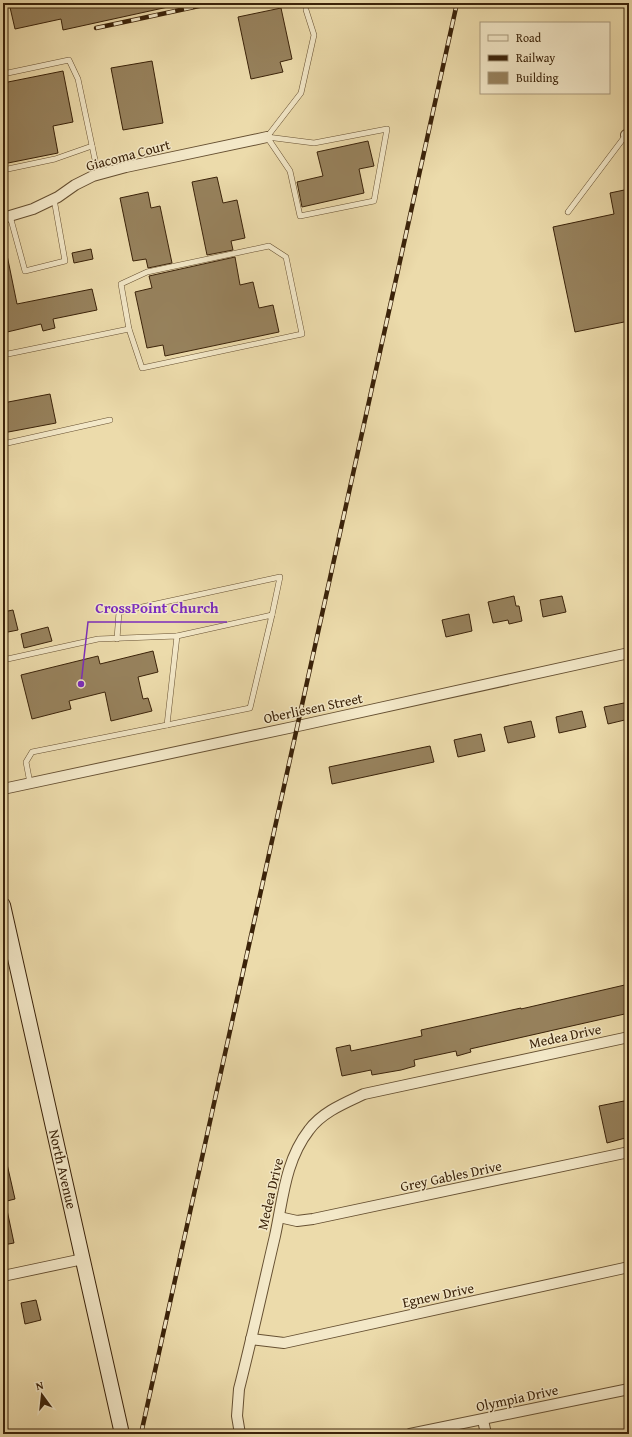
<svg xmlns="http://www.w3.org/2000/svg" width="632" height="1437" viewBox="0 0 632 1437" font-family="'Gentium Book Plus',serif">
	<rect width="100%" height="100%" fill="#ecdbab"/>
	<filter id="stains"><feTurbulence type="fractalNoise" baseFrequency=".005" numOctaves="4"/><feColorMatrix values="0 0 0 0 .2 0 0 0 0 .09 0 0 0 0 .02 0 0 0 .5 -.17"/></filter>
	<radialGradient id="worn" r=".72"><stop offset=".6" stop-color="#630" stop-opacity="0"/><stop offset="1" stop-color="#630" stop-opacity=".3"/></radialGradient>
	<g fill="#97825d" stroke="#3a2209">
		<polygon points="9,3 168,3 168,7 63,30 61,19 15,29"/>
		<polygon points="281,8 292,59 280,62 283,72 251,79 238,17"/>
		<polygon points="152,61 163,123 123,130 111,68"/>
		<polygon points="63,71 73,122 53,126 58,153 3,164 3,83"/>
		<polygon points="368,141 374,166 359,169 364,193 302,207 297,182 323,176 317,152"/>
		<polygon points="217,177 223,203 237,200 245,238 231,241 233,250 207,255 192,182"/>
		<polygon points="629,189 629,321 575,332 553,227 614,214 610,193"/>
		<polygon points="148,192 151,208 160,206 172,263 148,268 146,259 133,261 120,198"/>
		<polygon points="91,249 93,259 74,263 72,253"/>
		<polygon points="3,255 7,255 17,304 92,289 97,310 53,319 55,328 43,331 41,324 3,333"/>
		<polygon points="235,257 240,285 253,282 259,308 273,305 279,332 165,356 163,345 147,348 135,292 152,288 149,276"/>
		<polygon points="50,394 56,423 3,433 3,403"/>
		<polygon points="514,596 516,606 519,606 522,621 509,624 508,620 493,623 488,602"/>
		<polygon points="562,596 566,612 543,617 540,600"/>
		<polygon points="13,610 18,630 3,633 3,612"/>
		<polygon points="469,614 472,631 446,637 442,620"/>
		<polygon points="48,627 52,641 24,648 21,634"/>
		<polygon points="153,651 158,672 138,677 143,699 148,698 152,711 111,721 105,692 69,701 71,709 32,719 21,675 98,656 100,664"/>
		<polygon points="629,702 629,719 608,724 604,707"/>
		<polygon points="582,711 586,727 559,733 556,717"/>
		<polygon points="531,721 535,737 508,743 504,727"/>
		<polygon points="481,734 485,751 458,757 454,740"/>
		<polygon points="430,746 434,762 332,784 329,767"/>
		<polygon points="629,984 629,1013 470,1049 471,1052 457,1056 456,1051 414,1060 415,1066 401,1070 372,1075 371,1070 342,1076 336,1048 350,1045 351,1051 380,1045 422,1036 421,1030 521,1008 521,1009"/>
		<polygon points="629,1100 629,1137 607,1143 599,1106"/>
		<polygon points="3,1164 7,1164 15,1199 3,1202"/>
		<polygon points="7,1210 14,1243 3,1245 3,1211"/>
		<polygon points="36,1300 41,1320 25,1324 21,1303"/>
	</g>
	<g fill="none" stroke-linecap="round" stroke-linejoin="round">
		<defs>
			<g id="lane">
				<polyline points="3,74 69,60 78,79 98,174"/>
				<polygon points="387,129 374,201 300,216 290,171 267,137 314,143"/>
				<polyline points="267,137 301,93 314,35 306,10"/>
				<polyline points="3,170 55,159 92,146"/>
				<polyline points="568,212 626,135"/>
				<polyline points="10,216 25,271 65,261 54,199"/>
				<polygon points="269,246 286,257 302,334 142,368 129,329 121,284 147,272"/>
				<polyline points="3,355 129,329"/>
				<polyline points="3,444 110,420"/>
				<polyline points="117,639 119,612 280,577 272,615"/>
				<polyline points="3,660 98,639 177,636 167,725 32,752 26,762 30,783"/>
				<polyline points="167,725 250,708 272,615 177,636"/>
			</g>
			<g id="street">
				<polyline points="626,135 629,134"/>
				<polyline points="3,218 33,209 58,197 75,185 93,176 126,167 267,137"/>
				<polyline points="3,789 298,726 629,653"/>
				<polyline points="279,1217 297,1221 313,1219 629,1152"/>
				<polyline points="3,1276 83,1259"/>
				<polyline points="251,1339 284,1343 629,1267"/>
				<polyline points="483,1420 486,1434"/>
				<path d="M240 1434 237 1416 239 1389C252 1338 263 1287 275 1236 283 1199 285 1161 309 1130 322 1112 345 1103 364 1094L629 1037"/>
				<polyline points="410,1434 629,1389"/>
			</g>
			<polyline id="secondary" points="3,905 122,1434"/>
		</defs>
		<use href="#lane" stroke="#665032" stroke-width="6"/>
		<use href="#street" stroke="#665032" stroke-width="12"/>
		<use href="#secondary" stroke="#3a2209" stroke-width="16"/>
		<use href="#lane" stroke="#f3e8c8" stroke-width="5"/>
		<use href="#street" stroke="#f3e8c8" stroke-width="10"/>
		<use href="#secondary" stroke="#f3e8c8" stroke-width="14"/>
		<defs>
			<g id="rail">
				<polyline points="96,28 213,3"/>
				<polyline points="141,1434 457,3"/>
			</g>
		</defs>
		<use href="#rail" stroke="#3a2209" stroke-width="4.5"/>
		<use href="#rail" stroke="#f3e8c8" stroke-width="3" stroke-dasharray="9" stroke-linecap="butt"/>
	</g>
	<g text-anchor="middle" stroke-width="3" stroke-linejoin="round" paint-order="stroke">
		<g font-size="14" fill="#3a2209" stroke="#f3e8c8">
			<text transform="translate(128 155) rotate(-15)" y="5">Giacoma Court</text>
			<text transform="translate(313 708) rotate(-12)" y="5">Oberliesen Street</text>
			<text transform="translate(565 1036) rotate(-12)" y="5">Medea Drive</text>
			<text transform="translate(63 1169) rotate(77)" y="5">North Avenue</text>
			<text transform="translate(451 1176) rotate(-12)" y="5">Grey Gables Drive</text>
			<text transform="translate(270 1194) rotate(-77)" y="5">Medea Drive</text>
			<text transform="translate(438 1295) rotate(-12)" y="5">Egnew Drive</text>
			<text transform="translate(517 1398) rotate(-12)" y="5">Olympia Drive</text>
		</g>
	</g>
	<path fill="none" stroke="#7b2cbf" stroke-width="1.5" d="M81 684L88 622H227"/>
	<circle fill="#7b2cbf" stroke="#f3e8c8" stroke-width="1.5" cx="81" cy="684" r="4"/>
	<g font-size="15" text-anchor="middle" font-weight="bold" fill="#7b2cbf" stroke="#f3e8c8" stroke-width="3" stroke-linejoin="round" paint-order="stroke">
		<text x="157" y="613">CrossPoint Church</text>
	</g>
	<rect width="632" height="1437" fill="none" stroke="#ecdbab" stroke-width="16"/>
	<rect x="4" y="4" width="624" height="1429" fill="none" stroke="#3a2209" stroke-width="2"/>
	<rect x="8" y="8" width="616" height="1421" fill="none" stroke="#3a2209"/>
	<rect x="480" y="22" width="130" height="72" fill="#f3e8c8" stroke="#a9997c"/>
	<rect x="488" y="35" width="20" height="6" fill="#f3e8c8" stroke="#a9997c"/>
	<text x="516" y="42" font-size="12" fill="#3a2209">Road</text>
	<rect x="488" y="55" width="20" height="6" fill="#3a2209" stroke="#a9997c"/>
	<text x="516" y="62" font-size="12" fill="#3a2209">Railway</text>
	<rect x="488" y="72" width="20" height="12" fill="#97825d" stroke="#a9997c"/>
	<text x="516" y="82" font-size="12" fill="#3a2209">Building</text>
	<g transform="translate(42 1395) rotate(345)" stroke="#f3e8c8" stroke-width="3" paint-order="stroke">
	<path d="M0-3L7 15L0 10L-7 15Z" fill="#3a2209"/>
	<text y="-6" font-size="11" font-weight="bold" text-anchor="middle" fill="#3a2209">N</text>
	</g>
	<rect width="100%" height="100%" filter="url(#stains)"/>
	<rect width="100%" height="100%" fill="url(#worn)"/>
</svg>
